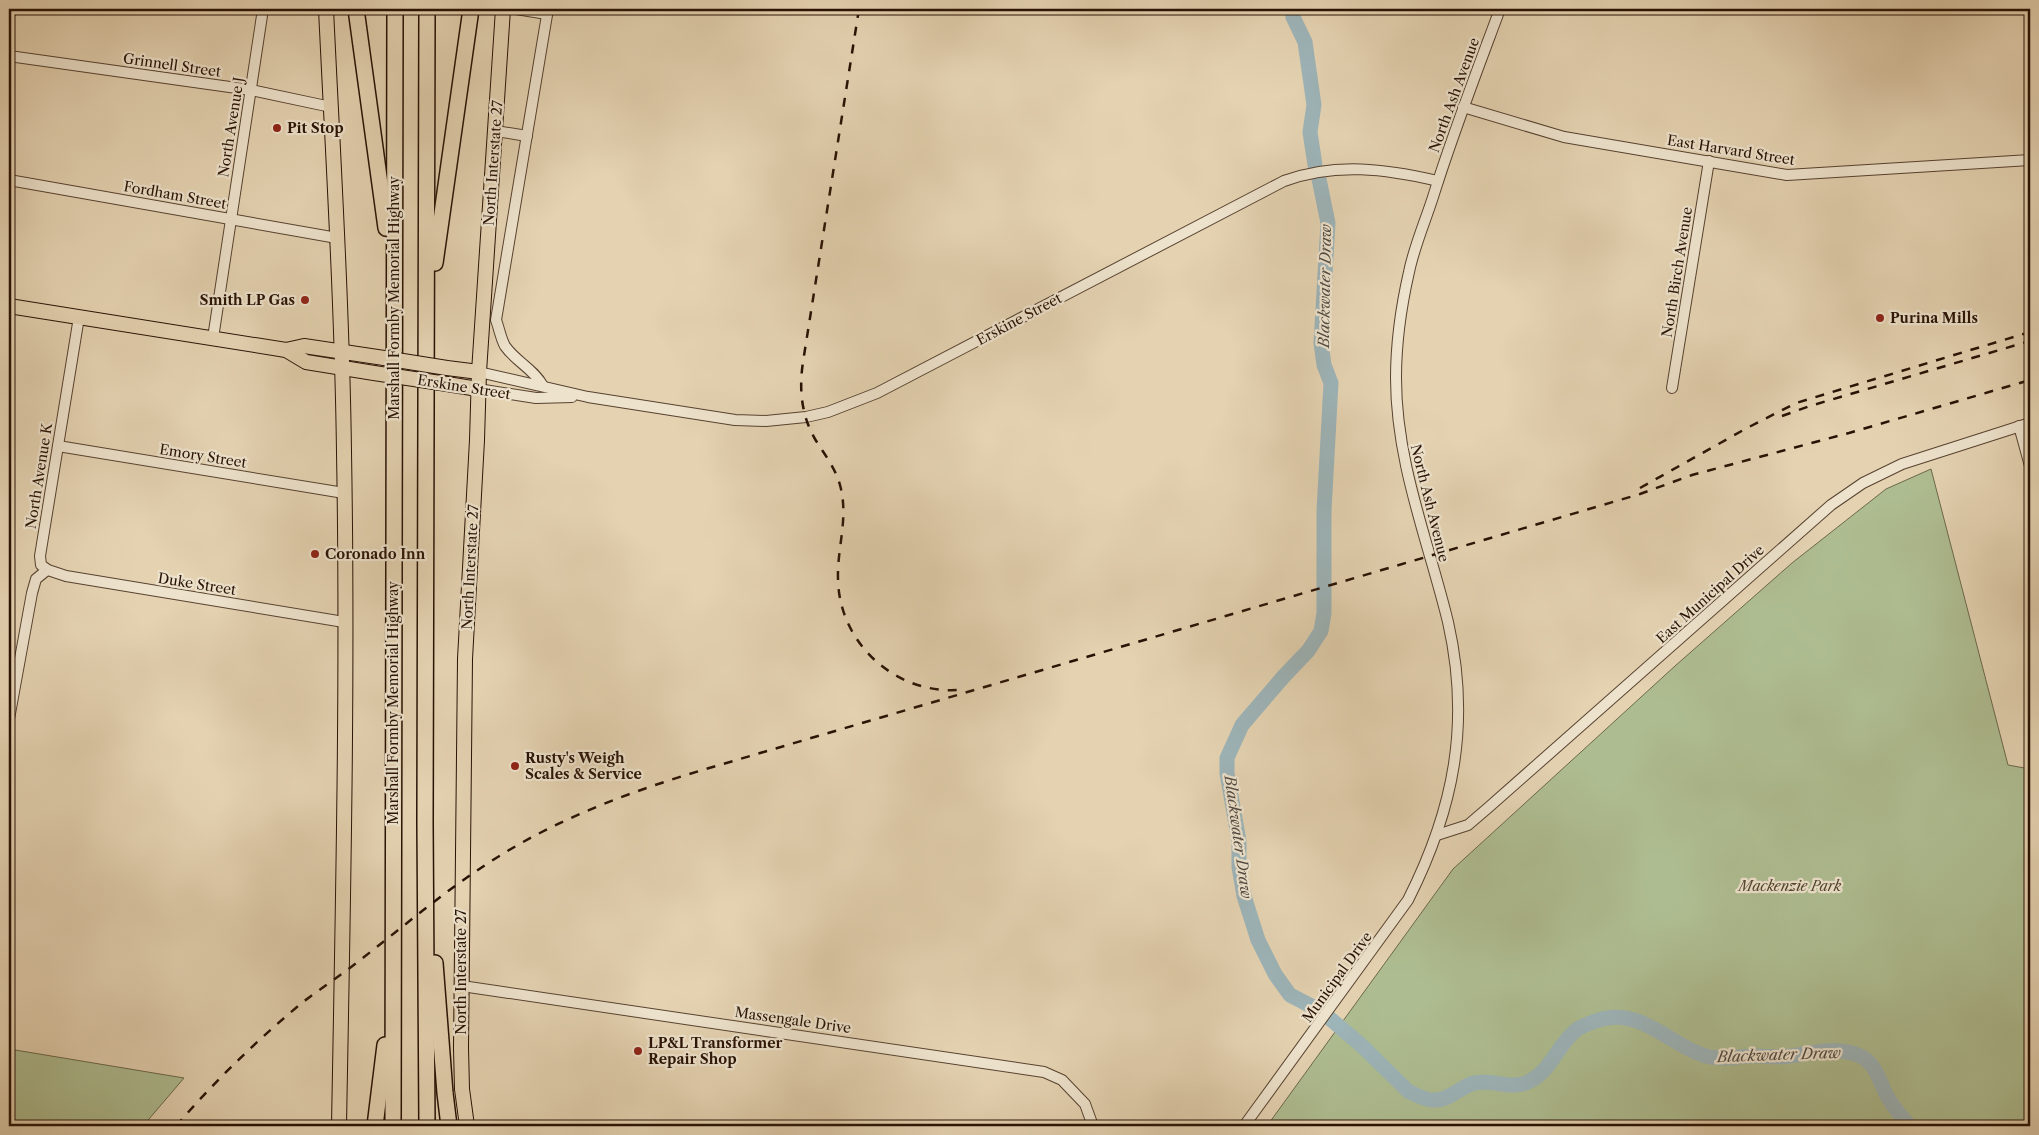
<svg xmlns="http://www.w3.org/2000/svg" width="2039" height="1135" viewBox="0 0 2039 1135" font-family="'Libre Caslon Text',serif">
	<rect width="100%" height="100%" fill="#e4d2b1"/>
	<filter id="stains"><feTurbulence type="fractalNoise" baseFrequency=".004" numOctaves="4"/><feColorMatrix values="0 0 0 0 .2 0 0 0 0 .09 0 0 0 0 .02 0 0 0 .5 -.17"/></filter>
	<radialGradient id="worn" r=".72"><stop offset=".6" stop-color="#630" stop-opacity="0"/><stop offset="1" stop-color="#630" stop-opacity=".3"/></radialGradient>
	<g fill="#aebd91" stroke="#6b684b">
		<polygon points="1931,469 2008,765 2030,769 2030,1126 1267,1126 1453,869 1675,666 1792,563 1886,489"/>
		<polygon points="9,1049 184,1078 143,1126 9,1126"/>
	</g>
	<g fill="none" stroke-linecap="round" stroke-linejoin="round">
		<g stroke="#9db4b8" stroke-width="15">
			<polyline points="1292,9 1293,17 1305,42 1314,105 1310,132 1315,165"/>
			<path d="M1319 179 1328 223 1321 343 1324 365 1331 383 1324 511V613L1321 631 1308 651 1284 676 1242 725 1227 758V773L1239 841V867L1244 896 1258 940 1275 974 1290 995 1321 1011 1361 1045 1408 1091C1416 1095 1424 1100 1433 1100 1449 1101 1460 1087 1474 1083 1494 1079 1512 1091 1530 1081 1552 1069 1558 1045 1575 1031 1582 1025 1593 1022 1602 1019 1643 1008 1674 1049 1710 1057 1725 1060 1741 1056 1756 1056 1767 1056 1779 1058 1790 1056 1813 1053 1838 1046 1860 1056 1876 1063 1880 1083 1887 1096 1893 1106 1901 1117 1910 1126"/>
		</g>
		<defs>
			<g id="minor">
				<polyline points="516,9 547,14"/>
				<polyline points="9,14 13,9"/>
				<polyline points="9,56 251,90 331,107"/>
				<polyline points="1463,107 1564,137 1787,175 2030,160"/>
				<polyline points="496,131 527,136"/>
				<polyline points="9,180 337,238"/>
				<polyline points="79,317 40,556 41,565 48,570 66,576 344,622"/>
				<polyline points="213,338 263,9"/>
				<path d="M479 372 588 397 735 420 766 421 806 417 828 412 877 393 1284 181C1336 162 1386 169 1438 181"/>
				<path d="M543 386C533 368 516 362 505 346 501 339 499 328 496 320L548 9"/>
				<polyline points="1672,388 1709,161"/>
				<polyline points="478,389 536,398 572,397"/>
				<polyline points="2019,426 2030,466"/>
				<polyline points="58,446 344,493"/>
				<polyline points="9,719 32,593 36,579 47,570"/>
				<polyline points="1437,835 1468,825 1489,807 1831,505 1863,483 1902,464 2030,423"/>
				<polyline points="462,986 1044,1072 1062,1080 1085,1104 1093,1126"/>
				<path d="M1244 1126 1408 900C1454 809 1471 723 1448 622 1428 540 1396 463 1396 378 1396 342 1401 307 1409 272 1414 247 1425 222 1433 197 1453 133 1477 71 1500 9"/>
			</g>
			<g id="major">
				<path d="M326 9C333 156 342 304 344 452 348 677 343 902 339 1126"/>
				<polyline points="9,306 286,350 304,346 384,358"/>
				<polyline points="286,350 306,362 374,373"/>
				<polyline points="447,368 479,372"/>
				<polyline points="447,384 478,389"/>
				<polyline points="467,1126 462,1089 461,1048 465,659 477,440 479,372 503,9"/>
			</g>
			<g id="highway">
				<polyline points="356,9 386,228"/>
				<polyline points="427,9 425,823 427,1126"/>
				<polyline points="435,263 471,9"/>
				<polyline points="435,963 445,1093 449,1126"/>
				<polyline points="375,1126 385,1045"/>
				<polyline points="393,1126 395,9"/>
			</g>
		</defs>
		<use href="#minor" stroke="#574230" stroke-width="12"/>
		<use href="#major" stroke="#281205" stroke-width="16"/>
		<use href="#highway" stroke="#281205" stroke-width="18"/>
		<use href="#minor" stroke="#ede2cc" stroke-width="10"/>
		<use href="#major" stroke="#e4d2b1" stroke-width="14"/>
		<use href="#highway" stroke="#e4d2b1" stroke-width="15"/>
		<g stroke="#281205" stroke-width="2.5" stroke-dasharray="9 9" stroke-linecap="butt">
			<path d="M859 9 803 362C799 388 801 415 815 439 824 454 835 467 840 485 849 518 837 547 838 579 839 643 895 694 958 690"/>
			<polyline points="1782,416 1810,406 2030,341"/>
			<polyline points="1640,488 1747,428 1796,403 2030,332"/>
			<path d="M176 1126C215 1081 257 1040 303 1002 323 987 344 973 364 957 409 922 452 885 501 855 564 816 635 790 706 769L1640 494 1692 475 1849 433 2030 380"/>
		</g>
		<defs>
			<g id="major-bridge">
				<polyline points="384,358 447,368"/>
				<polyline points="374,373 447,384"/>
			</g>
		</defs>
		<use href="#major-bridge" stroke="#281205" stroke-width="16" stroke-linecap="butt"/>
		<use href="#major-bridge" stroke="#e4d2b1" stroke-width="14"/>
	</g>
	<g fill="#8f2418" stroke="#ede2cc" stroke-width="2">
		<circle cx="277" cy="128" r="5"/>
		<circle cx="305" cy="300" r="5"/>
		<circle cx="1880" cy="318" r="5"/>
		<circle cx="315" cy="554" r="5"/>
		<circle cx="515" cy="766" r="5"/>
		<circle cx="638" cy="1051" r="5"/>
	</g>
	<g text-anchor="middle" stroke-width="4.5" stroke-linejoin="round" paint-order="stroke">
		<g font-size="14" fill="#281205" stroke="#ede2cc">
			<text transform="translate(172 65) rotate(8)" y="5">Grinnell Street</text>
			<text transform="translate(1454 95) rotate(-70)" y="5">North Ash Avenue</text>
			<text transform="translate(231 127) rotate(-81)" y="5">North Avenue J</text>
			<text transform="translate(1731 150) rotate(9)" y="5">East Harvard Street</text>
			<text transform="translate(493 163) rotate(-86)" y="5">North Interstate 27</text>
			<text transform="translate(175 195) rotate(10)" y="5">Fordham Street</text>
			<text transform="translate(1677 272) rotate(-81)" y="5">North Birch Avenue</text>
			<text transform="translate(394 298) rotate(-90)" y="5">Marshall Formby Memorial Highway</text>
			<text transform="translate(1019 319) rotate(-28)" y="5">Erskine Street</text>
			<text transform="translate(464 387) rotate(9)" y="5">Erskine Street</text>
			<text transform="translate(203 456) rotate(9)" y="5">Emory Street</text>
			<text transform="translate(39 476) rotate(-81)" y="5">North Avenue K</text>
			<text transform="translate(1430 503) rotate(76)" y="5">North Ash Avenue</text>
			<text transform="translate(470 567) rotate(-87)" y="5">North Interstate 27</text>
			<text transform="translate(197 584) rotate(9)" y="5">Duke Street</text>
			<text transform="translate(1710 594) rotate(-42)" y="5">East Municipal Drive</text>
			<text transform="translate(393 703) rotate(-90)" y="5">Marshall Formby Memorial Highway</text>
			<text transform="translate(461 972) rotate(-90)" y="5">North Interstate 27</text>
			<text transform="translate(1337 977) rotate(-54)" y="5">Municipal Drive</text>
			<text transform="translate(793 1020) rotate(8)" y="5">Massengale Drive</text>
		</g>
		<g font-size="14" font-weight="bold" fill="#281205" stroke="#ede2cc" text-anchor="start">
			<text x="287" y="133">Pit Stop</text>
			<text x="295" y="305" text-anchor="end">Smith LP Gas</text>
			<text x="1890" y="323">Purina Mills</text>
			<text x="325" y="559">Coronado Inn</text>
			<text x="525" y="763">Rusty's Weigh<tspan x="525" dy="16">Scales &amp; Service</tspan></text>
			<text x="648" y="1048">LP&amp;L Transformer<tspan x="648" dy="16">Repair Shop</tspan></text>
		</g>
		<g font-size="14" font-style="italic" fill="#50452f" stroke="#ede2cc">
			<text x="1790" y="891">Mackenzie Park</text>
		</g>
		<g font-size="15" font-style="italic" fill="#514b44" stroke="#ede2cc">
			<text transform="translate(1325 286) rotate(-89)" y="5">Blackwater Draw</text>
			<text transform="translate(1238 837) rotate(82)" y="5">Blackwater Draw</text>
			<text transform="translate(1779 1055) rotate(-2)" y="5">Blackwater Draw</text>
		</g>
	</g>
	<rect width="2039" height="1135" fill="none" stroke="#e4d2b1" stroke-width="30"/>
	<rect x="10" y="10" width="2019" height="1115" fill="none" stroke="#281205" stroke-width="2.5"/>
	<rect x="15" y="15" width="2009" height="1105" fill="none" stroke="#281205"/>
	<rect width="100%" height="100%" filter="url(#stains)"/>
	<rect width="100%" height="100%" fill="url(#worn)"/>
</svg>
